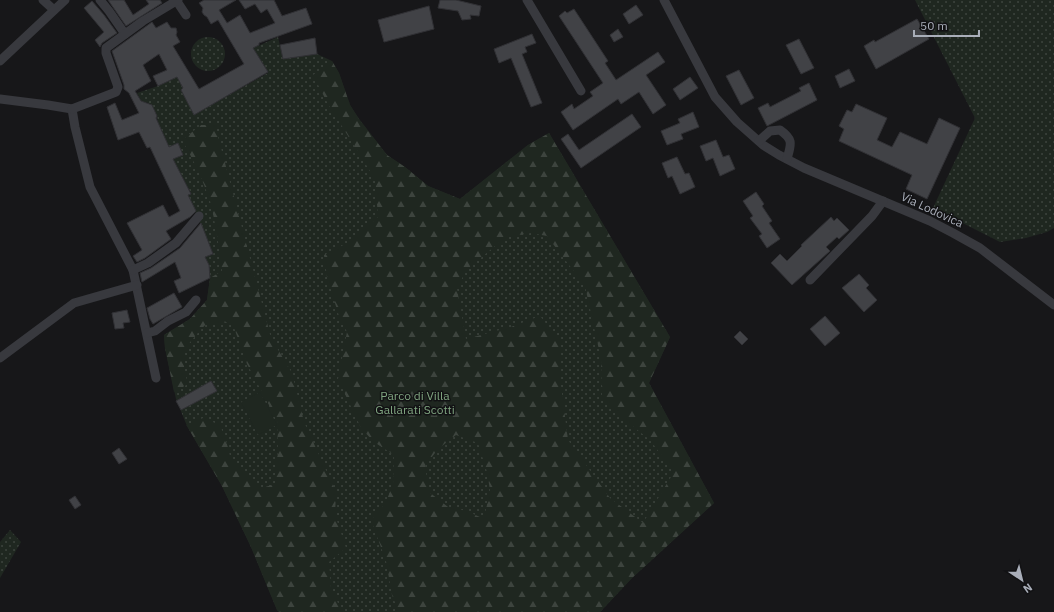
<svg xmlns="http://www.w3.org/2000/svg" width="1054" height="612" viewBox="0 0 1054 612" font-family="'IBM Plex Sans',sans-serif">
	<defs>
		<pattern id="green-dots" width="8" height="8" patternUnits="userSpaceOnUse"><rect width="8" height="8" fill="#1f2720"/><path d="M2 2h.1M6 6h.1" fill="none" stroke="#3d443e" stroke-width="1.8" stroke-linecap="round"/></pattern>
		<pattern id="forest-firs" width="22" height="20" patternUnits="userSpaceOnUse"><rect width="22" height="20" fill="#1f2720"/><path d="M5 1l3.5 6h-7zM16 11l3.5 6h-7z" fill="#3d443e"/></pattern>
	</defs>
	<rect width="100%" height="100%" fill="#171719"/>
	<g fill="url(#green-dots)">
		<polygon points="915,0 1054,0 1054,228 1047,232 1026,238 1000,242 933,208 975,118"/>
		<polygon points="278,37 283,59 317,54 332,61 339,73 350,105 359,119 387,155 405,167 428,186 460,199 528,145 549,133 670,337 649,383 714,503 632,578 600,612 279,612 277,610 251,547 222,486 187,426 176,399 165,348 164,335 190,319 207,300 210,278 209,265 205,257 213,253 188,195 191,193 173,159 183,154 178,144 161,150 157,115 152,105 146,102 143,104 137,93 158,86 177,77 183,88 181,90 195,114 268,73 259,57 241,53 256,44 258,46"/>
		<circle cx="208" cy="54" r="17"/>
		<polygon points="10,530 21,542 0,578 0,542"/>
	</g>
	<g fill="url(#forest-firs)" fill-rule="evenodd">
		<path d="M332 61 339 73 350 105 359 119 387 155 405 167 428 186 460 199 528 145 549 133 670 337 649 383 714 503 632 578 600 612H399L392 595 386 561 371 520 386 502 393 484 394 455 374 442 361 428 338 379 347 332 339 316 327 277 324 255 351 241 378 217 375 179 328 104 313 75ZM531 233 547 236 585 286 601 359 602 396 615 412 650 440 674 472 643 523 610 498 568 440 561 386 559 340 540 316 511 327 466 339 457 289 466 270 506 237ZM456 435 478 443 487 472 490 490 484 519 467 511 448 507 429 492 425 466 438 449Z"/>
		<path d="M201 125H215L271 338 292 373 304 422 336 492 335 515 346 548 329 562 331 588 342 612H279L277 610 251 547 222 486 187 426 203 418 220 425 226 440 231 460 262 488 275 484 278 449 277 420 247 364 232 322 206 324C184 349 179 350 188 384L174 392 165 348 164 335 190 319 207 300 210 278 222 271C219 248 216 224 210 201 203 180 193 159 182 140Z"/>
	</g>
	<polygon fill="#1f2720" points="260,392 277,425 258,435 241,402"/>
	<g fill="#414246" stroke="#313135">
		<polygon points="108,0 124,0 133,15 149,4 146,0 160,0 162,3 126,26"/>
		<polygon points="204,0 236,0 219,10 227,23 240,15 250,33 275,23 267,9 261,13 255,4 245,9 239,0 274,0 282,16 306,8 312,24 259,43 259,45 253,48 268,72 194,115 181,90 183,88 177,77 158,86 153,76 167,70 159,54 143,65 151,81 135,91 141,101 152,105 157,116 156,118 169,147 178,143 183,155 173,159 191,194 188,195 196,211 190,217 166,231 171,239 145,258 137,262 133,256 142,250 127,223 163,205 169,217 180,211 150,147 147,148 139,132 118,140 107,107 115,103 122,120 139,113 129,93 124,89 124,85 112,51 152,22 156,28 167,22 171,28 176,28 177,32 176,35 180,42 173,46 199,89 244,64 218,20 211,24 207,17 204,15 202,12 203,8 199,3"/>
		<polygon points="440,0 456,0 481,6 479,16 470,15 471,19 462,20 458,11 438,8"/>
		<polygon points="92,1 104,15 117,33 102,43 100,47 95,40 104,32 84,8"/>
		<polygon points="636,5 643,15 629,24 623,14"/>
		<polygon points="429,6 434,29 384,42 378,20"/>
		<polygon points="574,9 608,61 605,63 616,80 658,52 665,62 646,75 666,105 653,114 639,92 621,104 618,99 573,130 561,112 572,104 574,109 593,96 590,92 603,83 559,16 565,11 567,13"/>
		<polygon points="917,19 929,39 876,69 864,46 874,40 875,42"/>
		<polygon points="618,29 623,37 614,42 610,35"/>
		<polygon points="532,34 536,43 525,47 527,52 522,54 542,103 531,107 511,58 499,63 494,49"/>
		<polygon points="315,38 317,54 283,59 280,45"/>
		<polygon points="799,39 814,68 801,74 786,45"/>
		<polygon points="849,69 855,81 840,88 835,76"/>
		<polygon points="739,70 754,98 741,105 726,76"/>
		<polygon points="690,77 698,88 680,100 673,89"/>
		<polygon points="809,83 817,100 767,126 758,108 768,103 770,107 801,91 799,88"/>
		<polygon points="856,104 887,118 877,140 892,147 900,132 927,144 939,118 960,128 927,199 906,189 912,175 839,141 844,129 839,126 847,110 852,112"/>
		<polygon points="693,112 699,127 681,134 683,139 667,145 661,131 680,123 678,119"/>
		<polygon points="632,114 641,127 581,168 561,139 568,134 579,150"/>
		<polygon points="716,140 723,157 729,155 735,169 720,176 713,158 706,161 700,146"/>
		<polygon points="677,157 685,174 689,173 695,187 680,194 672,176 668,178 662,163"/>
		<polygon points="756,192 764,204 762,206 772,221 769,223 780,239 767,248 759,236 762,234 750,218 753,216 743,201"/>
		<polygon points="831,217 834,221 837,218 849,230 839,239 837,237 826,247 830,251 792,285 771,263 780,254 787,261 802,246 801,245"/>
		<polygon points="201,223 213,254 205,257 209,265 210,278 179,293 174,281 181,278 175,262 142,282 140,273 151,268 180,248"/>
		<polygon points="859,274 869,285 866,288 877,300 864,312 842,288"/>
		<polygon points="174,293 182,307 153,324 150,319 147,308"/>
		<polygon points="127,310 130,322 123,323 124,328 115,329 112,313"/>
		<polygon points="825,316 840,333 825,346 810,329"/>
		<polygon points="740,331 748,339 742,345 734,337"/>
		<polygon points="211,381 217,391 181,410 176,401"/>
		<polygon points="119,448 127,459 119,464 112,453"/>
		<polygon points="75,496 81,505 75,509 69,500"/>
	</g>
	<g fill="none" stroke-linecap="round" stroke-linejoin="round">
		<g stroke="#38393e" stroke-width="9">
			<polyline points="43,0 54,10"/>
			<polyline points="100,0 109,11 125,34"/>
			<polyline points="176,0 186,15"/>
			<polyline points="527,0 581,91"/>
			<polyline points="664,0 715,97 737,122 763,145 779,155 804,168 930,221 953,233 980,248 1054,305"/>
			<polyline points="0,61 65,0"/>
			<polyline points="0,99 48,105 72,109 75,127 90,187 133,270 156,378"/>
			<polyline points="72,109 116,92 118,87 106,53 106,48 143,21 178,0"/>
			<path d="M759 141 770 131 780 130C794 140 791 144 787 159"/>
			<polyline points="133,270 148,263 176,243 199,216"/>
			<polyline points="810,280 872,216 883,201"/>
			<polyline points="147,333 155,331 168,321 186,312 196,300"/>
			<polyline points="0,358 74,303 137,285"/>
		</g>
	</g>
	<g text-anchor="middle" stroke-width="3" stroke-linejoin="round" paint-order="stroke">
		<g font-size="12" fill="#a9aeb9" stroke="#121214">
			<text transform="translate(932 210) rotate(25)" y="4">Via Lodovica</text>
		</g>
		<g font-size="12" fill="#80a581" stroke="#121214">
			<text x="415" y="400">Parco di Villa<tspan x="415" dy="14">Gallarati Scotti</tspan></text>
		</g>
	</g>
	<g transform="translate(1022 580) rotate(145)" stroke="#121214" stroke-width="3" paint-order="stroke">
	<path d="M0-3L7 15L0 10L-7 15Z" fill="#a9aeb9"/>
	<text y="-6" font-size="11" font-weight="bold" text-anchor="middle" fill="#a9aeb9">N</text>
	</g>
	<path d="M914 30v6h65v-6" fill="none" stroke="#a9aeb9" stroke-width="2"/>
	<text x="920" y="30" font-size="12" fill="#a9aeb9" stroke="#121214" stroke-width="3" paint-order="stroke">50 m</text>
</svg>
